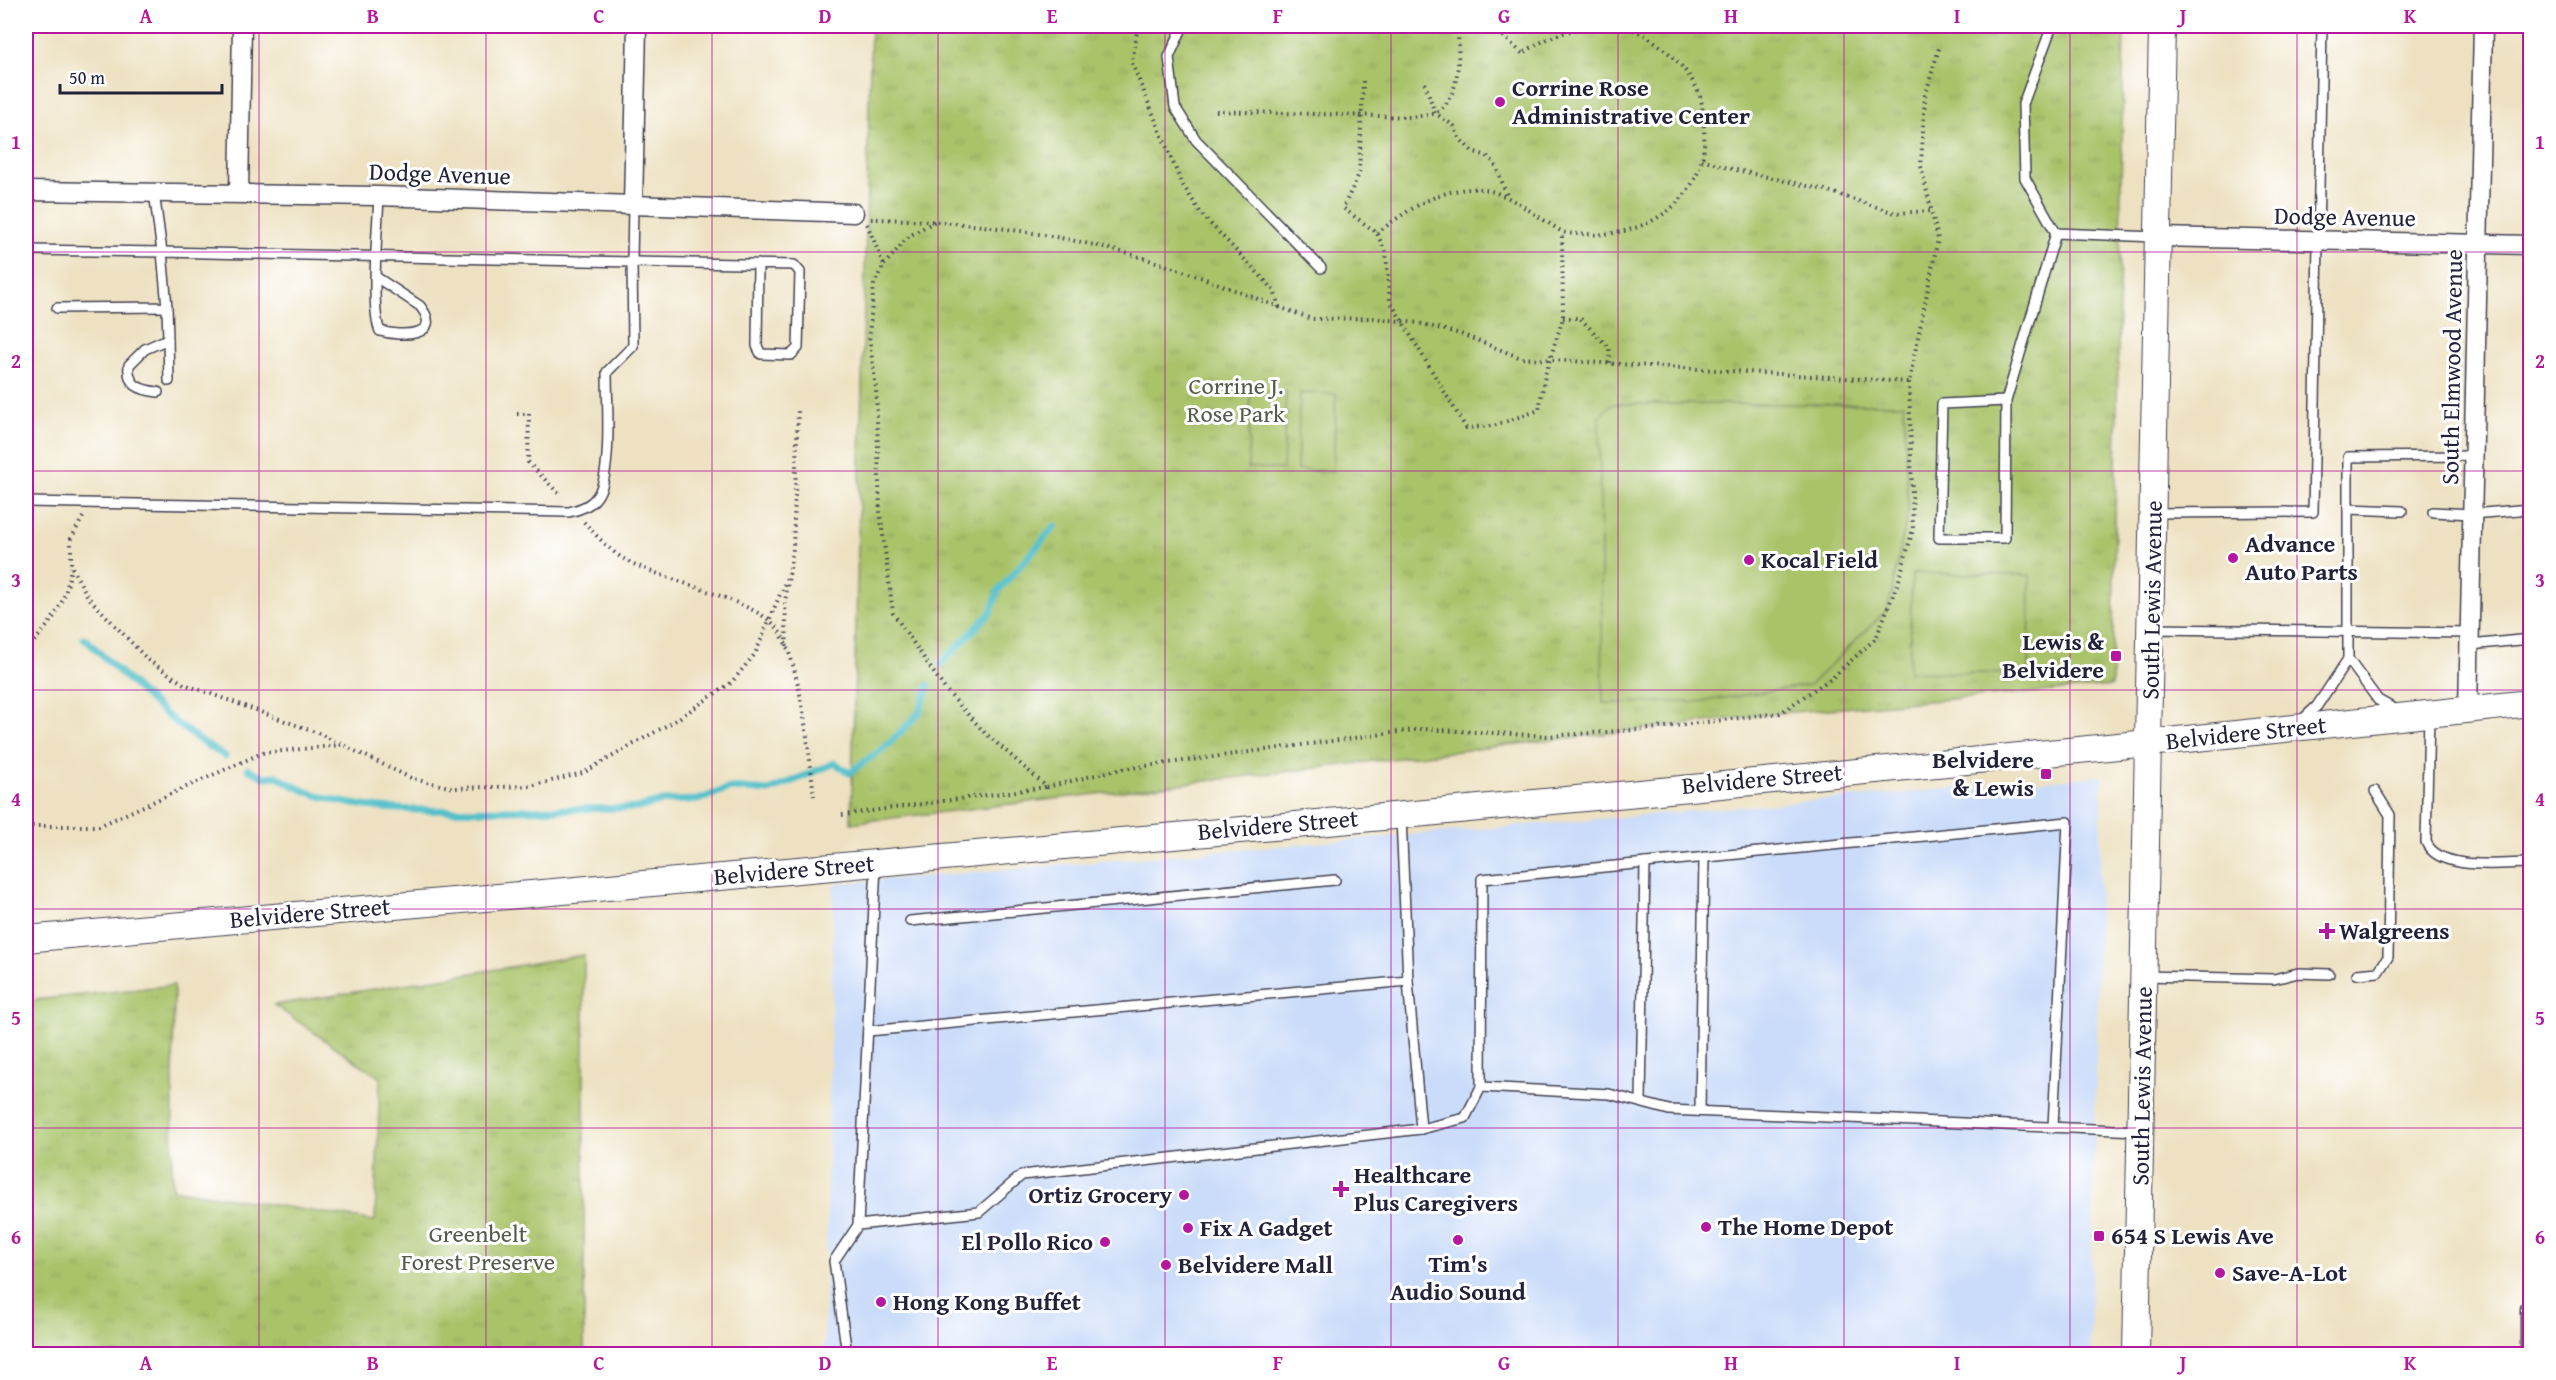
<svg xmlns="http://www.w3.org/2000/svg" width="2556" height="1380" viewBox="0 0 2556 1380" font-family="'Gentium Book Plus',serif">
	<defs>
		<pattern id="grass-tufts" width="24" height="20" patternUnits="userSpaceOnUse" patternTransform="scale(1.5)"><rect width="24" height="20" fill="#a9c369"/><path d="M3 7l-1-3M5 7V3M7 7l1-3M15 17l-1-3M17 17v-4M19 17l1-3" fill="none" stroke="#91a75c"/></pattern>
	</defs>
	<rect width="100%" height="100%" fill="#fff"/>
	<filter id="ink" filterUnits="userSpaceOnUse"><feTurbulence type="fractalNoise" baseFrequency=".0167" numOctaves="2"/><feDisplacementMap in="SourceGraphic" scale="12" xChannelSelector="R" yChannelSelector="G"/><feConvolveMatrix kernelMatrix="1 2 1 2 8 2 1 2 1" color-interpolation-filters="sRGB"/></filter>
	<filter id="wash" filterUnits="userSpaceOnUse"><feTurbulence type="fractalNoise" baseFrequency=".008" numOctaves="4" result="noise"/><feDisplacementMap in="SourceGraphic" scale="24" xChannelSelector="R" yChannelSelector="G"/><feGaussianBlur stdDeviation="1.35" result="paint"/><feColorMatrix in="noise" values="0 0 0 0 0 0 0 0 0 0 0 0 0 0 0 0 0 1.4 0 .05"/><feComposite in="paint" operator="in"/></filter>
	<g filter="url(#wash)">
		<rect width="100%" height="100%" fill="#ede1c1"/>
		<polygon fill="#cadcf9" points="2102,776 2090,1354 824,1354 834,884"/>
		<g fill="url(#grass-tufts)" stroke="#667252" stroke-width="1.5">
			<polygon points="871,26 2124,26 2112,686 1780,713 851,823"/>
			<polygon points="584,955 584,1354 26,1354 26,1001 174,985 172,1189 375,1221 380,1078 274,1005"/>
		</g>
		<g fill="#a9c369" stroke="#667252" stroke-width="1.5">
			<polygon points="1250,391 1286,392 1283,469 1248,468"/>
			<polygon points="1300,393 1336,394 1333,471 1297,470"/>
			<polygon points="1613,404 1904,404 1908,512 1888,609 1810,685 1696,702 1603,703 1599,416"/>
			<polygon points="1912,573 2030,575 2029,674 1909,672"/>
		</g>
		<g fill="none" stroke-linecap="round" stroke-linejoin="round">
			<g stroke="#52c0c9" stroke-width="7">
				<path d="M84 638C128 679 172 727 225 756"/>
				<polyline points="941,664 991,612 998,591 1055,526"/>
				<path d="M248 769 264 777 277 776C334 816 437 811 504 810 548 809 592 809 637 808L663 801 698 800 730 788 769 791 835 763 849 773 889 744 919 713 929 685"/>
			</g>
		</g>
	</g>
	<g filter="url(#ink)">
		<g fill="none" stroke-linecap="round" stroke-linejoin="round">
			<defs>
				<g id="lane">
					<polyline points="1183,26 1169,57 1175,107 1196,140 1321,268"/>
					<polyline points="2052,26 2023,104 2025,178 2056,233"/>
					<polyline points="26,250 162,252 154,192"/>
					<path d="M376 277 420 306C445 337 400 337 380 331 370 310 378 223 379 196"/>
					<polyline points="57,308 167,307 162,252 632,262 633,205"/>
					<polyline points="168,339 169,381"/>
					<path d="M158 392C139 390 127 385 129 365L145 349 168 339 167 307"/>
					<polyline points="2006,401 1942,404 1939,538 2005,538 2006,401 2056,233 2156,237"/>
					<path d="M26 502 569 512C581 509 593 505 599 493 612 469 607 401 607 372L633 346 632 262C686 263 740 264 794 265L800 272 798 348 791 355 761 354 757 346 758 264"/>
					<polyline points="2348,509 2402,511"/>
					<polyline points="2433,512 2472,514 2530,509"/>
					<polyline points="2153,513 2313,512 2322,26"/>
					<polyline points="2151,629 2470,633"/>
					<polyline points="2470,645 2530,639"/>
					<polyline points="2396,710 2378,700 2348,659 2348,457 2474,456"/>
					<path d="M2429 716 2426 842C2439 872 2502 863 2530 863"/>
					<polyline points="2301,721 2317,706 2348,659"/>
					<polyline points="1401,817 1408,981 1421,1129"/>
					<polyline points="910,921 1335,880"/>
					<polyline points="2357,974 2378,972 2388,957 2390,815 2375,791"/>
					<polyline points="2144,976 2274,979 2298,973 2329,974"/>
					<polyline points="868,1031 1408,981"/>
					<polyline points="1481,1087 1482,879 2068,822 2053,1127"/>
					<polyline points="1641,1102 1645,863"/>
					<polyline points="1700,1111 1704,857"/>
					<polyline points="858,1225 979,1212 1022,1175 1421,1129 1465,1118 1481,1087 1609,1094 1669,1110 2139,1131"/>
					<polyline points="847,1354 834,1261 858,1225 876,865"/>
				</g>
				<g id="street">
					<polyline points="26,191 379,196 854,213"/>
					<polyline points="239,193 242,26"/>
					<polyline points="633,205 637,26"/>
					<polyline points="2158,237 2530,245"/>
					<polyline points="2468,710 2483,26"/>
					<polyline points="2530,1354 2530,1309"/>
				</g>
				<g id="secondary">
					<path d="M26 939C861 864 1697 793 2530 703"/>
					<polyline points="2136,1354 2162,26"/>
				</g>
			</defs>
			<use href="#lane" stroke="#403f4f" stroke-width="12"/>
			<use href="#street" stroke="#403f4f" stroke-width="21"/>
			<use href="#secondary" stroke="#403f4f" stroke-width="28"/>
			<g stroke="#403f4f" stroke-width="4" stroke-dasharray="1.5 4.5" stroke-linecap="butt">
				<polyline points="1363,81 1359,174 1343,208 1377,233 1386,254 1390,301 1466,428 1493,426 1539,410 1545,375 1563,318 1562,232"/>
				<polyline points="1425,83 1435,113 1454,126 1459,138 1472,151 1487,156 1495,164 1507,195"/>
				<path d="M1216 111 1411 117C1418 116 1429 116 1435 113 1463 98 1458 53 1458 26"/>
				<polyline points="1702,159 1728,168 1825,190 1895,213 1932,211"/>
				<path d="M871 219C964 220 1070 234 1159 263 1200 276 1239 292 1279 307L1274 290 1202 215 1181 182 1132 63 1137 32 1142 26"/>
				<polyline points="867,224 884,265 874,284 869,336 876,388 880,512 893,613 945,689 985,733 1047,787 1116,770 1421,729 1549,736 1649,729 1780,713 1833,677 1876,638 1899,580 1913,529 1909,382"/>
				<path d="M1377 233C1405 212 1434 191 1470 189 1500 187 1523 207 1547 222 1552 225 1558 230 1563 232 1569 234 1579 234 1585 234 1635 238 1688 212 1702 160 1706 143 1704 122 1702 105 1698 74 1653 32 1621 26 1593 21 1545 35 1523 54L1492 26"/>
				<polyline points="884,265 909,236 935,221"/>
				<polyline points="1279,307 1312,319 1372,318 1418,323 1461,334 1521,358 1909,382 1938,239 1921,166 1925,96 1940,45"/>
				<polyline points="1563,318 1580,318 1609,348 1610,365"/>
				<polyline points="517,414 529,414 528,462 561,496"/>
				<polyline points="83,517 71,539 71,566 88,597 148,660 184,684 318,733 413,779 454,788 531,786 583,773 676,720 731,683 755,654 789,573"/>
				<path d="M584 522C595 534 610 551 624 559 658 579 756 600 777 628 801 661 809 754 814 796"/>
				<polyline points="787,646 785,602 793,549 798,410"/>
				<path d="M26 650C53 621 65 607 71 567"/>
				<polyline points="842,815 1046,787"/>
				<polyline points="26,826 99,826 262,753 341,745"/>
			</g>
			<use href="#lane" stroke="#fff" stroke-width="9"/>
			<use href="#street" stroke="#fff" stroke-width="18"/>
			<use href="#secondary" stroke="#fff" stroke-width="26"/>
		</g>
	</g>
	<path fill="none" stroke="#b5179e" stroke-width="1.5" stroke-opacity="0.55" d="M259 26V1354M486 26V1354M712 26V1354M938 26V1354M1165 26V1354M1391 26V1354M1618 26V1354M1844 26V1354M2070 26V1354M2297 26V1354M26 252H2530M26 471H2530M26 690H2530M26 909H2530M26 1128H2530"/>
	<g fill="#b5179e" stroke="#fff" stroke-width="2">
		<circle cx="1500" cy="102" r="6"/>
		<circle cx="2233" cy="558" r="6"/>
		<circle cx="1749" cy="560" r="6"/>
		<rect x="2110" y="650" width="12" height="12" rx="3"/>
		<rect x="2040" y="768" width="12" height="12" rx="3"/>
		<path d="M2324 922h6v6h6v6h-6v6h-6v-6h-6v-6h6z"/>
		<path d="M1338 1180h6v6h6v6h-6v6h-6v-6h-6v-6h6z"/>
		<circle cx="1184" cy="1195" r="6"/>
		<circle cx="1706" cy="1227" r="6"/>
		<circle cx="1188" cy="1228" r="6"/>
		<rect x="2093" y="1230" width="12" height="12" rx="3"/>
		<circle cx="1458" cy="1240" r="6"/>
		<circle cx="1105" cy="1242" r="6"/>
		<circle cx="1166" cy="1265" r="6"/>
		<circle cx="2220" cy="1273" r="6"/>
		<circle cx="881" cy="1302" r="6"/>
	</g>
	<g text-anchor="middle" stroke-width="6" stroke-linejoin="round" paint-order="stroke">
		<g font-size="24" font-weight="bold" fill="#22223b" stroke="#fff" text-anchor="start">
			<text x="1512" y="96">Corrine Rose<tspan x="1512" dy="28">Administrative Center</tspan></text>
			<text x="2245" y="552">Advance<tspan x="2245" dy="28">Auto Parts</tspan></text>
			<text x="1761" y="568">Kocal Field</text>
			<text x="2104" y="650" text-anchor="end">Lewis &amp;<tspan x="2104" dy="28">Belvidere</tspan></text>
			<text x="2034" y="768" text-anchor="end">Belvidere<tspan x="2034" dy="28">&amp; Lewis</tspan></text>
			<text x="2339" y="939">Walgreens</text>
			<text x="1354" y="1183">Healthcare<tspan x="1354" dy="28">Plus Caregivers</tspan></text>
			<text x="1172" y="1203" text-anchor="end">Ortiz Grocery</text>
			<text x="1718" y="1235">The Home Depot</text>
			<text x="1200" y="1236">Fix A Gadget</text>
			<text x="2111" y="1244">654 S Lewis Ave</text>
			<text x="1093" y="1250" text-anchor="end">El Pollo Rico</text>
			<text x="1458" y="1272" text-anchor="middle">Tim's<tspan x="1458" dy="28">Audio Sound</tspan></text>
			<text x="1178" y="1273">Belvidere Mall</text>
			<text x="2232" y="1281">Save-A-Lot</text>
			<text x="893" y="1310">Hong Kong Buffet</text>
		</g>
		<g font-size="24" fill="#22223b" stroke="#fff">
			<text transform="translate(440 174) rotate(2)" y="8">Dodge Avenue</text>
			<text transform="translate(2345 217) rotate(1)" y="8">Dodge Avenue</text>
			<text transform="translate(2452 367) rotate(-89)" y="8">South Elmwood Avenue</text>
			<text transform="translate(2152 600) rotate(-89)" y="8">South Lewis Avenue</text>
			<text transform="translate(2246 733) rotate(-6)" y="8">Belvidere Street</text>
			<text transform="translate(1762 779) rotate(-5)" y="8">Belvidere Street</text>
			<text transform="translate(1278 825) rotate(-5)" y="8">Belvidere Street</text>
			<text transform="translate(794 870) rotate(-5)" y="8">Belvidere Street</text>
			<text transform="translate(310 913) rotate(-5)" y="8">Belvidere Street</text>
			<text transform="translate(2142 1086) rotate(-89)" y="8">South Lewis Avenue</text>
		</g>
		<g font-size="24" fill="#515a4b" stroke="#fff">
			<text x="1236" y="394">Corrine J.<tspan x="1236" dy="28">Rose Park</tspan></text>
			<text x="478" y="1242">Greenbelt<tspan x="478" dy="28">Forest Preserve</tspan></text>
		</g>
	</g>
	<rect width="2556" height="1380" fill="none" stroke="#fff" stroke-width="66"/>
	<path d="M60 84v9h162v-9" fill="none" stroke="#22223b" stroke-width="3"/>
	<text x="69" y="84" font-size="18" fill="#22223b" stroke="#ffffff" stroke-width="4.5" paint-order="stroke">50 m</text>
	<rect x="33" y="33" width="2490" height="1314" fill="none" stroke="#b5179e" stroke-width="2"/>
	<g font-size="20" text-anchor="middle" font-weight="bold" fill="#b5179e">
		<text x="146" y="23">A</text>
		<text x="373" y="23">B</text>
		<text x="599" y="23">C</text>
		<text x="825" y="23">D</text>
		<text x="1052" y="23">E</text>
		<text x="1278" y="23">F</text>
		<text x="1504" y="23">G</text>
		<text x="1731" y="23">H</text>
		<text x="1957" y="23">I</text>
		<text x="2183" y="23">J</text>
		<text x="2410" y="23">K</text>
		<text x="16" y="149">1</text>
		<text x="2540" y="149">1</text>
		<text x="16" y="368">2</text>
		<text x="2540" y="368">2</text>
		<text x="16" y="587">3</text>
		<text x="2540" y="587">3</text>
		<text x="16" y="806">4</text>
		<text x="2540" y="806">4</text>
		<text x="16" y="1025">5</text>
		<text x="2540" y="1025">5</text>
		<text x="16" y="1244">6</text>
		<text x="2540" y="1244">6</text>
		<text x="146" y="1370">A</text>
		<text x="373" y="1370">B</text>
		<text x="599" y="1370">C</text>
		<text x="825" y="1370">D</text>
		<text x="1052" y="1370">E</text>
		<text x="1278" y="1370">F</text>
		<text x="1504" y="1370">G</text>
		<text x="1731" y="1370">H</text>
		<text x="1957" y="1370">I</text>
		<text x="2183" y="1370">J</text>
		<text x="2410" y="1370">K</text>
	</g>
</svg>
